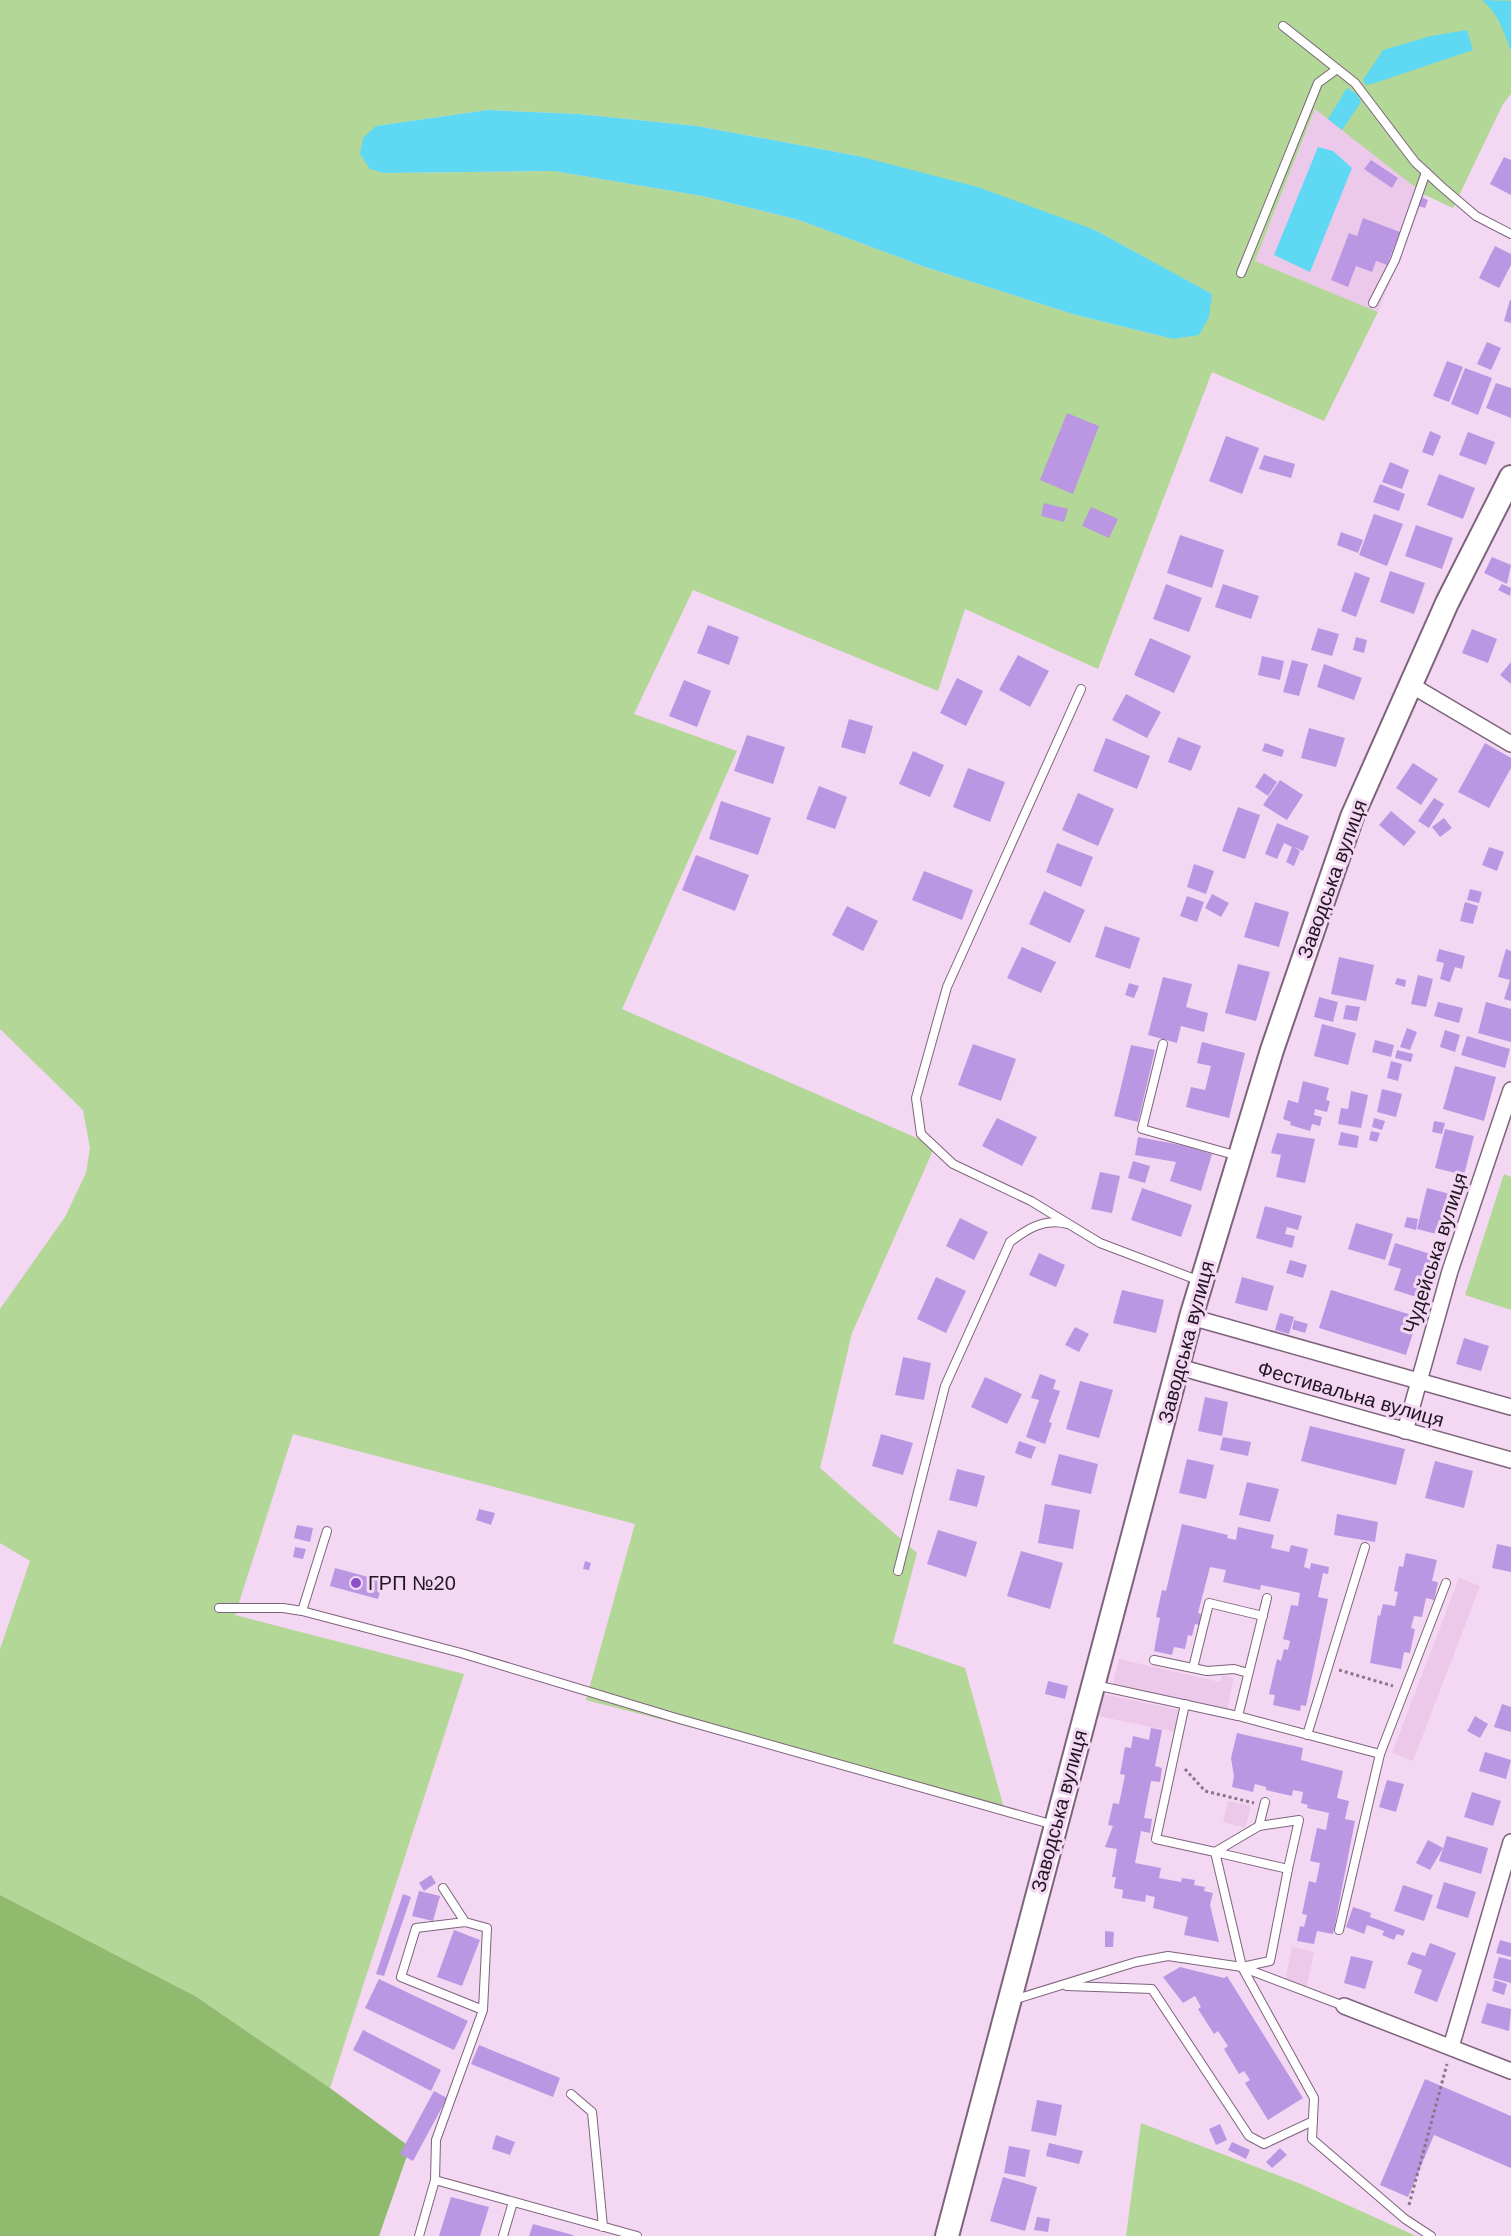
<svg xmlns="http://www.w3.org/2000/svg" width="1511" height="2236" viewBox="0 0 1511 2236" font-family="Helvetica,sans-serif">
	<rect width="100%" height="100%" fill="#f4d7f3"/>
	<g fill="#ecc9ea">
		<polygon points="1316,108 1425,195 1378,312 1255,261"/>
		<polygon points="1459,1578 1480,1586 1413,1761 1392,1753"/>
		<polygon points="1119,1659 1220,1682 1222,1675 1234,1678 1227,1709 1113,1684"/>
		<polygon points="1103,1694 1179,1710 1175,1732 1098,1716"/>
		<polygon points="1228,1801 1251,1806 1245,1828 1223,1822"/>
		<polygon points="1292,1947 1314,1952 1307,1986 1285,1981"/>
	</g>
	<g fill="#b2d796" fill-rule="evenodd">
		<path d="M0 0H1511V94L1503 104 1453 208 1425 195 1315 109 1255 261 1378 312 1324 421 1212 372 1098 669 965 609 938 691 693 590 634 714 737 751 622 1009 935 1146 852 1333 820 1468 917 1553 893 1643 965 1668 1004 1808 586 1700 635 1524 293 1434 235 1615 464 1674 330 2088 195 1996 0 1895V1649L30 1561 0 1543V1309L65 1217 86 1173 90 1148 83 1110 0 1029ZM488 110 578 114 697 126 858 156 1095 230 1211 294 1173 339 1076 315 925 267 799 220 702 196 554 171 384 173 376 126Z"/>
		<polygon points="1504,1174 1511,1177 1511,1310 1465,1295"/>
		<polygon points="1141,2123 1301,2184 1416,2236 1126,2236"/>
	</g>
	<polygon fill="#90bb6e" points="0,1895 195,1996 330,2088 410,2147 379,2236 0,2236"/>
	<g fill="#5fd8f4">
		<path d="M1482 0 1511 1V51C1504 32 1498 13 1482 0Z"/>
		<polygon points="1467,30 1473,50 1375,83 1366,85 1363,80 1383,50 1431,36"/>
		<polygon points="1347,88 1357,94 1361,102 1342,130 1328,119"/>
		<polygon points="488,110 578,114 697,126 858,156 978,187 1095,230 1212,294 1209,317 1199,335 1173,339 1076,315 925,267 799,220 702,196 554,171 384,173 370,169 360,154 363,138 376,126"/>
		<polygon points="1318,147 1333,151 1352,168 1310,272 1274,255"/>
	</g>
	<g fill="#bb97e3">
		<polygon points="1504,157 1511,160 1511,195 1490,184"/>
		<polygon points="1371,160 1398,178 1392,188 1364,169"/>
		<polygon points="1421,197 1428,200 1425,208 1418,206"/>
		<polygon points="1363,218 1400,232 1387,265 1376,261 1372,272 1356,266 1348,287 1331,280 1349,233 1357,236"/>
		<polygon points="1495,246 1511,254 1511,265 1499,288 1479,278"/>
		<polygon points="1510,300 1511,300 1511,323 1504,321"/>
		<polygon points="1487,342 1501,348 1491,370 1477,364"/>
		<polygon points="1447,361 1463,367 1449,402 1433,396"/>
		<polygon points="1465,368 1492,378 1478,415 1451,404"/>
		<polygon points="1496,383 1511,388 1511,418 1486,408"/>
		<polygon points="1067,413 1099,426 1073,494 1040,480"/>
		<polygon points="1430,431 1441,436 1433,456 1422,452"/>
		<polygon points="1468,432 1495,442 1486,465 1459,455"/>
		<polygon points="1226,436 1259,448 1242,494 1209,481"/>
		<polygon points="1264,455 1295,464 1291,478 1259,469"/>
		<polygon points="1390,462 1409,470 1402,489 1382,482"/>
		<polygon points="1439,474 1475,488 1463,519 1427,505"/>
		<polygon points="1380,484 1405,494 1399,511 1373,502"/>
		<polygon points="1044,503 1068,509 1064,522 1041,516"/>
		<polygon points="1091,507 1118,519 1109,538 1082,526"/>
		<polygon points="1374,514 1403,524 1387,566 1359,555"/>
		<polygon points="1416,525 1453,538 1442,569 1405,556"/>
		<polygon points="1341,532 1363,540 1358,553 1337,545"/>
		<polygon points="1180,535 1224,550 1212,588 1167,573"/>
		<polygon points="1492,557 1511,565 1507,584 1484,573"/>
		<polygon points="1390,571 1425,583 1414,614 1380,602"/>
		<polygon points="1355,572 1370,578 1356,617 1341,611"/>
		<polygon points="1166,584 1202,598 1189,632 1153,619"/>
		<polygon points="1223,584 1259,596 1251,619 1215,607"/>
		<polygon points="1502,584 1511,588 1510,596 1498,590"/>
		<polygon points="708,625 739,637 729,665 697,653"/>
		<polygon points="1318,628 1339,634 1332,656 1311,650"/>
		<polygon points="1472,629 1497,639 1488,663 1462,653"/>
		<polygon points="1356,637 1367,640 1364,653 1353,650"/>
		<polygon points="1150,638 1191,656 1174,693 1134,675"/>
		<polygon points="1018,655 1049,671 1030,707 999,690"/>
		<polygon points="1262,656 1284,661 1280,680 1258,675"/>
		<polygon points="1292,660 1308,664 1299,696 1283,692"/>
		<polygon points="1511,662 1511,684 1500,675"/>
		<polygon points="1324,664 1362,678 1354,700 1317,687"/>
		<polygon points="957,678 983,691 966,726 940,713"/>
		<polygon points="684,680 711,691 697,727 669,716"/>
		<polygon points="1126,694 1161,712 1147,738 1112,720"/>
		<polygon points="849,719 873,726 865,754 841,747"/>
		<polygon points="1309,728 1345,738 1336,767 1301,758"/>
		<polygon points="747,735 785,747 773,784 734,771"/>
		<polygon points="1178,737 1201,746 1191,771 1168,762"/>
		<polygon points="1106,738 1150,756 1137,789 1093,771"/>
		<polygon points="1265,743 1284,750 1282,757 1262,751"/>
		<polygon points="1485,743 1511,758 1511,768 1489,808 1458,792"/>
		<polygon points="913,751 944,765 930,797 899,784"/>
		<polygon points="1413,763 1438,779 1421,805 1396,788"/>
		<polygon points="968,768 1005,782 990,822 953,807"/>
		<polygon points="1264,773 1277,782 1268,796 1255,787"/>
		<polygon points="1280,780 1303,795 1287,820 1263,805"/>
		<polygon points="819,786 847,797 835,829 806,819"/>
		<polygon points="1078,793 1114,809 1098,846 1062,830"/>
		<polygon points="1434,798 1444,804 1429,828 1418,821"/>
		<polygon points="721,801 771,818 758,855 709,839"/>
		<polygon points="1238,807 1260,815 1245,859 1222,851"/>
		<polygon points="1391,811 1416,832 1404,846 1379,825"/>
		<polygon points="1444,818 1452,828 1440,837 1432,827"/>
		<polygon points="1277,823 1309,836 1303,851 1294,847 1300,851 1294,866 1286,862 1292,847 1284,843 1277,859 1265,854"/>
		<polygon points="1057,843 1093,857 1081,887 1046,872"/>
		<polygon points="1489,847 1504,852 1497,871 1482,865"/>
		<polygon points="696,855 749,875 735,911 682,890"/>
		<polygon points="1194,864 1214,871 1206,894 1187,887"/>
		<polygon points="924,871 973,890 962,920 912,900"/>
		<polygon points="1470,889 1482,892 1479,903 1467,900"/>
		<polygon points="1044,891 1085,910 1070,943 1029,924"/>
		<polygon points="1212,894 1229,903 1221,917 1205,908"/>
		<polygon points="1187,896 1204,902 1197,922 1180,916"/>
		<polygon points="1255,902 1289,912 1279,947 1244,937"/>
		<polygon points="1465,902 1478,906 1473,924 1460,921"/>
		<polygon points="847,906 878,921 863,951 832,935"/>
		<polygon points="1105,926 1140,938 1130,969 1095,957"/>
		<polygon points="1022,947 1056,962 1041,993 1007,978"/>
		<polygon points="1439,949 1465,956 1462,969 1455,967 1450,982 1440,979 1444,963 1436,961"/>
		<polygon points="1506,949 1511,951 1511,1001 1504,999 1510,980 1498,977"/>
		<polygon points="1339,957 1374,965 1366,1001 1331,994"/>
		<polygon points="1238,964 1270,972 1256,1021 1225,1013"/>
		<polygon points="1418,975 1433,979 1426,1007 1411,1004"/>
		<polygon points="1163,977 1192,984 1186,1007 1208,1013 1204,1032 1181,1026 1177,1043 1148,1035"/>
		<polygon points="1397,978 1406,980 1405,987 1395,984"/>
		<polygon points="1129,983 1139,986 1134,998 1125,995"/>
		<polygon points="1319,997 1338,1002 1333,1022 1314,1017"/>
		<polygon points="1438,1002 1463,1008 1459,1023 1434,1016"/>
		<polygon points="1486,1002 1511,1009 1511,1042 1478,1033"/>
		<polygon points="1346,1005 1360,1007 1357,1021 1343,1019"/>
		<polygon points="1322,1024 1356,1033 1348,1065 1314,1056"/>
		<polygon points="1407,1028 1417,1032 1410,1050 1400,1047"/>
		<polygon points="1445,1030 1460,1035 1455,1052 1440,1047"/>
		<polygon points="1467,1036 1510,1049 1505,1068 1461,1055"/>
		<polygon points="1375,1040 1394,1045 1391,1057 1372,1052"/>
		<polygon points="1202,1042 1245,1053 1229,1118 1186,1107 1191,1087 1205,1090 1211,1066 1197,1063"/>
		<polygon points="973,1044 1016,1059 1001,1101 958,1085"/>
		<polygon points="1131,1045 1155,1050 1138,1122 1114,1116"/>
		<polygon points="1397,1050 1413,1054 1411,1062 1395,1058"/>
		<polygon points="1391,1061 1402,1064 1398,1081 1387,1078"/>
		<polygon points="1455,1066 1496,1077 1484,1121 1443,1109"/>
		<polygon points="1303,1081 1329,1088 1326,1100 1330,1101 1327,1112 1315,1109 1314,1115 1322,1117 1320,1126 1312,1124 1310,1131 1290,1125 1291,1122 1283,1119 1288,1100 1298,1103"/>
		<polygon points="1382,1089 1402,1094 1396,1117 1377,1112"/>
		<polygon points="1351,1091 1368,1095 1361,1128 1338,1124 1341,1108 1348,1109"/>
		<polygon points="997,1118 1037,1137 1022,1166 982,1146"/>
		<polygon points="1374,1118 1385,1121 1382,1130 1372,1127"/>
		<polygon points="1434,1121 1445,1123 1442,1134 1432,1132"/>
		<polygon points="1445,1129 1474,1136 1464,1175 1435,1168"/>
		<polygon points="1371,1131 1380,1133 1377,1142 1369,1140"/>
		<polygon points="1341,1132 1359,1136 1357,1148 1338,1145"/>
		<polygon points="1277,1133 1315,1139 1305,1183 1276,1177 1281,1155 1271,1153"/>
		<polygon points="1138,1137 1181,1145 1212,1154 1201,1191 1170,1181 1176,1162 1135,1155"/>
		<polygon points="1133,1161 1150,1166 1145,1183 1128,1178"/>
		<polygon points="1100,1172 1120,1176 1112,1213 1091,1209"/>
		<polygon points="1142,1188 1192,1205 1181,1237 1131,1220"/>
		<polygon points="1427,1188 1454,1195 1444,1236 1417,1229"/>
		<polygon points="1265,1206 1302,1216 1298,1230 1287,1227 1285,1234 1295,1236 1292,1248 1256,1238"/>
		<polygon points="1407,1217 1418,1219 1416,1230 1404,1227"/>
		<polygon points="960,1218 988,1232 974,1260 946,1246"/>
		<polygon points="1356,1223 1393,1234 1385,1260 1348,1249"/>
		<polygon points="1395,1243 1437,1256 1423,1299 1394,1290 1401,1269 1388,1265"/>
		<polygon points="1039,1253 1065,1265 1056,1287 1029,1275"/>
		<polygon points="1290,1260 1307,1265 1303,1278 1286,1273"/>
		<polygon points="936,1277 966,1291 946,1333 917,1319"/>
		<polygon points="1242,1277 1274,1286 1267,1311 1235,1303"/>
		<polygon points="1122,1290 1164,1300 1156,1333 1113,1323"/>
		<polygon points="1331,1290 1418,1317 1406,1355 1319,1328"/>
		<polygon points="1280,1313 1294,1317 1289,1334 1275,1330"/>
		<polygon points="1294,1320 1308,1324 1305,1333 1292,1329"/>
		<polygon points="1075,1327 1089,1334 1079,1352 1065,1345"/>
		<polygon points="1464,1338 1489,1346 1481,1371 1456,1364"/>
		<polygon points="903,1357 931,1363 924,1400 895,1395"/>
		<polygon points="1040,1374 1056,1380 1053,1389 1060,1391 1049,1422 1052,1423 1045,1444 1026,1437 1039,1400 1031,1398"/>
		<polygon points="985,1377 1022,1394 1007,1424 971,1407"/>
		<polygon points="1080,1381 1113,1390 1099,1438 1066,1429"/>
		<polygon points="1205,1397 1228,1402 1222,1436 1198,1431"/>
		<polygon points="1310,1426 1405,1449 1396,1485 1301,1461"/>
		<polygon points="881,1434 913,1443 903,1475 872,1466"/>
		<polygon points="1223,1437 1251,1442 1248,1456 1220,1450"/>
		<polygon points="1019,1441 1036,1447 1031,1459 1015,1453"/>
		<polygon points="1059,1454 1098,1464 1091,1494 1051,1485"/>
		<polygon points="1187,1459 1214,1465 1206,1499 1179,1493"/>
		<polygon points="1435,1461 1473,1471 1464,1508 1425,1498"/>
		<polygon points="957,1469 985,1476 977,1507 949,1500"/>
		<polygon points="1247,1482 1279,1489 1270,1522 1239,1515"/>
		<polygon points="1045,1504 1080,1510 1073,1549 1038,1543"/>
		<polygon points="479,1509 495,1513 491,1525 476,1520"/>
		<polygon points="1337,1514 1378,1522 1375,1542 1334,1535"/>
		<polygon points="1182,1524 1228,1535 1227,1538 1236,1540 1238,1527 1274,1535 1271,1548 1289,1552 1291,1545 1308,1549 1304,1567 1310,1569 1311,1563 1329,1567 1328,1574 1323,1573 1318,1597 1328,1599 1306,1706 1301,1705 1300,1711 1273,1705 1275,1695 1269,1694 1277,1659 1281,1661 1284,1649 1288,1650 1290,1641 1283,1639 1291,1605 1298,1606 1300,1593 1261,1585 1260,1590 1223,1582 1226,1570 1210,1567 1198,1613 1201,1614 1199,1625 1195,1624 1192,1636 1188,1635 1185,1649 1174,1647 1172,1655 1154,1651 1160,1618 1156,1617 1162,1590 1166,1591"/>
		<polygon points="297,1525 313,1528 310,1542 294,1538"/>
		<polygon points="938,1530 977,1542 966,1577 927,1564"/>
		<polygon points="1497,1544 1511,1547 1511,1572 1492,1568"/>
		<polygon points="295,1547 306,1549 303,1559 293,1557"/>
		<polygon points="1021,1551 1063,1563 1050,1609 1007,1596"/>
		<polygon points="1406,1553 1437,1560 1432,1581 1438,1582 1434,1600 1426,1598 1422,1617 1414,1616 1411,1628 1415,1629 1410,1653 1404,1652 1401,1669 1370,1663 1378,1615 1380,1616 1383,1604 1395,1606 1398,1592 1394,1591 1399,1566 1403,1567"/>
		<polygon points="585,1561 591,1563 589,1570 583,1569"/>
		<polygon points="335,1568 383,1581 378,1599 330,1586"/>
		<polygon points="1048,1681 1068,1686 1065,1699 1045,1694"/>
		<polygon points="1502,1704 1511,1707 1511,1732 1494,1727"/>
		<polygon points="1475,1716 1488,1724 1480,1738 1467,1731"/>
		<polygon points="1151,1728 1162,1730 1155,1766 1162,1768 1160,1782 1151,1781 1144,1818 1152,1819 1150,1833 1141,1831 1135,1863 1161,1868 1159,1878 1181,1882 1182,1878 1195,1880 1194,1885 1205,1887 1204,1891 1213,1893 1210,1905 1219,1942 1184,1935 1188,1917 1153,1908 1155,1897 1146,1895 1145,1902 1122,1898 1123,1890 1114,1888 1116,1877 1112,1877 1117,1849 1105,1847 1113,1826 1108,1825 1113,1803 1119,1804 1125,1775 1120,1774 1125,1747 1131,1748 1133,1736 1149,1740"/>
		<polygon points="1237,1733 1303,1748 1301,1760 1343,1771 1337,1798 1349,1801 1345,1819 1355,1821 1333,1934 1317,1931 1314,1944 1297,1941 1300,1926 1304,1927 1307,1915 1302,1914 1309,1881 1316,1883 1320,1863 1310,1861 1317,1828 1326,1830 1329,1813 1307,1808 1308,1805 1301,1803 1303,1792 1293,1790 1292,1796 1266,1790 1266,1787 1255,1784 1253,1792 1232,1787 1234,1776 1231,1758"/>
		<polygon points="1485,1752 1511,1760 1506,1779 1479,1771"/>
		<polygon points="1387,1780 1404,1784 1396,1812 1379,1807"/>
		<polygon points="1472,1792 1501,1801 1493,1826 1464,1817"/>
		<polygon points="1447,1836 1488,1848 1481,1874 1439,1861"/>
		<polygon points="1428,1840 1443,1848 1430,1870 1416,1863"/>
		<polygon points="431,1875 436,1883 424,1891 419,1883"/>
		<polygon points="1444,1882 1476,1892 1468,1918 1436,1908"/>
		<polygon points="1403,1885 1433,1895 1424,1921 1394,1911"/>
		<polygon points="419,1891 440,1896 433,1921 412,1916"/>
		<polygon points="403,1894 411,1897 384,1976 376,1974"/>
		<polygon points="1353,1907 1371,1913 1370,1917 1405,1930 1403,1936 1397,1934 1394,1940 1382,1935 1384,1931 1367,1925 1364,1934 1346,1927"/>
		<polygon points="454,1930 480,1940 462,1986 437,1977"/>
		<polygon points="1105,1931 1114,1932 1113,1947 1105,1947"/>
		<polygon points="1500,1940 1511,1943 1511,1957 1496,1953"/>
		<polygon points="1430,1943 1456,1953 1437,2002 1414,1993 1422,1970 1407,1964 1412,1952 1425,1956"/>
		<polygon points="1351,1956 1373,1961 1365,1989 1344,1983"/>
		<polygon points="1499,1957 1511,1960 1511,1983 1493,1978"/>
		<polygon points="1180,1967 1224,1978 1227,1976 1303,2098 1268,2120 1245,2083 1250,2080 1244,2071 1239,2074 1224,2049 1228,2046 1218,2031 1214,2034 1198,2009 1201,2007 1195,1996 1183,2003 1163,1977"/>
		<polygon points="379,1979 468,2021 454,2050 365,2008"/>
		<polygon points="1495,1980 1507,1984 1504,1995 1492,1991"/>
		<polygon points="1487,2003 1511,2009 1509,2031 1481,2023"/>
		<polygon points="363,2030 441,2070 431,2091 353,2050"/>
		<polygon points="479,2045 560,2078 553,2097 471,2064"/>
		<polygon points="1425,2079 1511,2116 1511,2168 1434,2135 1408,2197 1380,2185"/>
		<polygon points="434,2091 447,2098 413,2161 400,2154"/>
		<polygon points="1037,2100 1062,2105 1056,2136 1031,2131"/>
		<polygon points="1220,2124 1227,2140 1216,2145 1209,2129"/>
		<polygon points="496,2135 515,2142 510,2155 492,2149"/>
		<polygon points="1232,2142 1250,2150 1246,2159 1228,2150"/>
		<polygon points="1049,2143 1083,2151 1079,2164 1046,2156"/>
		<polygon points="1009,2146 1030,2150 1025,2177 1004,2173"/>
		<polygon points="1280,2148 1287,2155 1272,2168 1266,2162"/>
		<polygon points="1003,2177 1037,2187 1025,2231 990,2221"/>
		<polygon points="451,2197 489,2207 480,2236 439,2236"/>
		<polygon points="1037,2217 1050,2219 1048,2232 1034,2230"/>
		<polygon points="533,2224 573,2235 573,2236 529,2236"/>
	</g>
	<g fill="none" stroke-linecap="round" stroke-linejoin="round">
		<defs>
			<g id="service">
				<polyline points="1283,26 1355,83 1415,162 1442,187 1476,216 1511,234"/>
				<polyline points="1241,273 1318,83 1337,69"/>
				<polyline points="1373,303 1395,260 1426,172"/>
				<polyline points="1081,689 947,987 916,1098 921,1134 953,1164 1031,1201 1100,1243 1200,1281"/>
				<polyline points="1163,1044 1142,1129 1238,1156"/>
				<path d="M898 1571 945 1386 1010 1242C1027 1229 1044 1218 1067 1224"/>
				<polyline points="219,1608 283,1608 302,1611 461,1653 676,1718 1054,1825"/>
				<polyline points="302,1611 327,1531"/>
				<polyline points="1154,1660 1207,1671 1234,1669 1248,1673"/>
				<polyline points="1193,1668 1209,1603 1263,1616"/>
				<polyline points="1095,1685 1238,1716 1380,1754"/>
				<polyline points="1185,1704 1156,1839 1215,1852 1259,1826 1299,1820 1288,1869"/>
				<polyline points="1238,1716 1267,1598"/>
				<polyline points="1307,1735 1365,1547"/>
				<polyline points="1259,1826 1265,1802"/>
				<polygon points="1215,1852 1288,1869 1270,1961 1242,1967"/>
				<polyline points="443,1888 465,1922"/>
				<polyline points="1339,1930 1380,1754 1446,1583"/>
				<polyline points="1244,1968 1344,2006"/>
				<polyline points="1067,1986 1152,1989 1249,2136 1264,2144 1313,2121"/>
				<polyline points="1013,2000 1136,1962 1168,1956 1242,1967 1314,2098 1312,2139 1405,2219 1431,2236"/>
				<polyline points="571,2094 592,2112 603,2227"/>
				<polyline points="435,2180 436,2140 483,2010 487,1928 465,1922 416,1928 401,1977 483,2010"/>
				<polyline points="419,2236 435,2180 637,2236"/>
				<polyline points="503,2236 513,2202"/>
			</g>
			<g id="minor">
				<polyline points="1411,685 1511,744"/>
				<polyline points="1191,1317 1511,1407"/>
				<polyline points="1179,1367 1511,1460"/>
				<polyline points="1405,1431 1450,1271 1511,1090"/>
				<polyline points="1344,2006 1511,2071"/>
				<polyline points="1451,2047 1511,1842"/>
			</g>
			<polyline id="secondary" points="947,2236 1191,1317 1272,1050 1352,817 1447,603 1511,477"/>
		</defs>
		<use href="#service" stroke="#7d647c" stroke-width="10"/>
		<use href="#minor" stroke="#7d647c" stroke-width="18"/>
		<use href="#secondary" stroke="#7d647c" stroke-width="26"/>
		<g stroke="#887588" stroke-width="3" stroke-dasharray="3 3" stroke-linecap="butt">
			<polyline points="1339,1670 1393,1686"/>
			<polyline points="1185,1769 1205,1791 1254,1803"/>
			<polyline points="1409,2205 1447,2064"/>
		</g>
		<use href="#service" stroke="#fff" stroke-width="8"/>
		<use href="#minor" stroke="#fff" stroke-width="15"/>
		<use href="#secondary" stroke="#fff" stroke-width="22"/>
	</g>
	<circle fill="#8c51c8" stroke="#f4d7f3" stroke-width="2" cx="356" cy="1583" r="6"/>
	<g text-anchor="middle" stroke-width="6" stroke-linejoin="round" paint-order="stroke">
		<g font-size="20" fill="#201620" stroke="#f4d7f3">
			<text transform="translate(1332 879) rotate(-70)" y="7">Заводська вулиця</text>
			<text transform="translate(1435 1253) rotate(-72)" y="7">Чудейська вулиця</text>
			<text transform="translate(1186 1342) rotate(-75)" y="7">Заводська вулиця</text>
			<text transform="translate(1351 1394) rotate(16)" y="7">Фестивальна вулиця</text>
			<text transform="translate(1059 1811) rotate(-75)" y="7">Заводська вулиця</text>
		</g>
		<g font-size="20" fill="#201620" stroke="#f4d7f3" text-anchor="start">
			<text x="368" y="1590">ГРП №20</text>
		</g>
	</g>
</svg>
